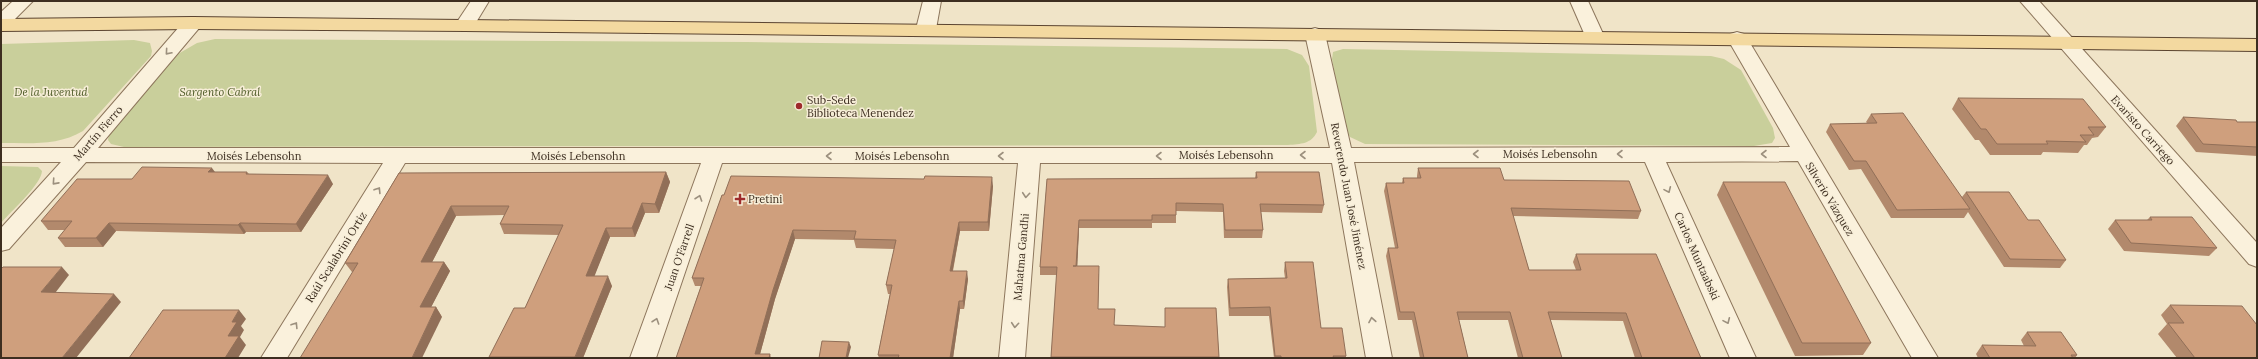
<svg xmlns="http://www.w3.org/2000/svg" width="2258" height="359" viewBox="0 0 2258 359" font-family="Lora,serif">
	<rect width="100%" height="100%" fill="#f0e4c8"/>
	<g fill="#c9cf9b">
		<path d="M215 39 746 42 1287 49 1302 55 1309 66 1317 132C1311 144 1301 144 1288 145L124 147 111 144 108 140 109 134 178 54 197 43Z"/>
		<path d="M134 40 150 43 152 51 151 56 83 131C58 146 30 143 1 143V44Z"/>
		<polygon points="1343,49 1711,56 1724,59 1741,70 1773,128 1775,138 1772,143 1754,146 1365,144 1350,137 1344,127 1332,59 1333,52"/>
		<path d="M1 166 38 167 42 171C41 185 11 211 1 223Z"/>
	</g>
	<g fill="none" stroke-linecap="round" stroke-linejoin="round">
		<defs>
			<g id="street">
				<polygon points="13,1 33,1 8,26 1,28 1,12"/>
				<polygon points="471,1 489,1 472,29 465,31 458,29 455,25"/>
				<polygon points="923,1 941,1 936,29 933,33 926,35 919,33 916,29"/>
				<polygon points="1570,1 1588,1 1604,36 1601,40 1594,42 1587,40"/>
				<polygon points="2020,1 2039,1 2257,243 2257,267 2249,264"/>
				<polygon points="193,17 200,19 203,23 200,27 98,148 1330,148 1305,34 1308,30 1315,28 1322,30 1325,34 1351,148 1790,147 1727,38 1730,34 1737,32 1744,34 1747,38 1938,358 1912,358 1798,161 1666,162 1756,358 1730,358 1645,162 1354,162 1392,358 1366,358 1332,163 1040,163 1025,358 999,358 1018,163 722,163 656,358 630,358 701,163 405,163 287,358 261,358 383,163 86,162 9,249 1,251 1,228 61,162 1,162 1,148 74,148 186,19"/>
			</g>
			<polygon id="primary" points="193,17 2257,39 2257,51 465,31 193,29 1,31 1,19"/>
		</defs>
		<use href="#street" stroke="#8d765c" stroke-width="2"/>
		<use href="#primary" stroke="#5b4430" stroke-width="2"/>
		<use href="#street" fill="#faf1dc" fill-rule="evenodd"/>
		<use href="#primary" fill="#f3d9a0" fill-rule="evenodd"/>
	</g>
	<g fill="#b2896c">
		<polygon points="1958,98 2106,127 2098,137 2092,138 2087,145 2084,145 2078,153 2043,152 2041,155 1990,155 1979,140 1975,140 1952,109"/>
		<polygon points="1871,114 1962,197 1966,192 2028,220 2066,260 2060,268 2004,267 1968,212 1964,218 1891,218 1861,169 1849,170 1826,132 1830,124 1867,123 1866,122"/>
		<polygon points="2183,117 2237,122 2257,122 2257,156 2196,152 2176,126"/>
		<polygon points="1418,168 1504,180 1641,211 1638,219 1513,216 1529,270 1576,270 1573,262 1576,254 1701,358 1635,358 1623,321 1550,320 1562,358 1518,358 1508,320 1459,320 1468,358 1420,358 1412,320 1398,320 1386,256 1388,248 1395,248 1384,191 1386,183 1402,183 1403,178 1417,178 1417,176"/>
		<polygon points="215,172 247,172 249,174 333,184 301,232 246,232 244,234 116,231 103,247 65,247 58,238 65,230 48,230 41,221 132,179"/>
		<polygon points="666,172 670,182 659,213 645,213 635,237 610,237 594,276 612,286 583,358 489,358 489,357 525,308 559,235 504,234 500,224 504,215 456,216 432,262 444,262 450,271 431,307 436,307 442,317 352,272 345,263 399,173"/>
		<polygon points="1256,172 1324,205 1322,213 1261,212 1263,230 1262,238 1224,238 1223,212 1176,211 1176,223 1152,223 1152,228 1079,228 1077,266 1099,274 1098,309 1115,325 1165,327 1165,308 1216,308 1219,358 1051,358 1057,275 1040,275 1040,267 1047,179 1255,178"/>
		<polygon points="1723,182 1871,343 1863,355 1795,356 1717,195"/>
		<polygon points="993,186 989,231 960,231 953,271 968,279 964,309 960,309 953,358 879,358 878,355 890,294 888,294 886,285 894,249 856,248 854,240 795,239 775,299 760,354 770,354 771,358 676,358 701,286 695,286 692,278 722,195"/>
		<polygon points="2150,217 2217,248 2209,256 2124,251 2108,229 2115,220 2147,220"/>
		<polygon points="1285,262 1321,328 1346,356 1346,358 1274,358 1269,316 1229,316 1227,287 1228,279 1285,278 1284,271"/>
		<polygon points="2170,305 2257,358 2177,358 2158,334 2167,324 2161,315"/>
		<polygon points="2027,332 2077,355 2075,358 1978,358 1976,354 1982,345 2024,346 2021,340"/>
	</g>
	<g fill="#916f58">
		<polygon points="212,168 218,176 208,172"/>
		<polygon points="666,172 670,182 659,213 655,204"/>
		<polygon points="328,175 333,184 301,232 296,224"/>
		<polygon points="992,177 993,186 989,231 988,222"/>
		<polygon points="642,203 645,213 635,237 632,228"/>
		<polygon points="451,206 456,216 427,272 421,262"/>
		<polygon points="1079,220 1079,228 1077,274 1076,266"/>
		<polygon points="959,222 960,231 951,279 950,271"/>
		<polygon points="109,223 116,231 103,247 96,238"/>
		<polygon points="240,223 246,232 244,234 238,225"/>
		<polygon points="606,228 610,237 591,285 586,276"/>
		<polygon points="793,230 795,239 775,299 759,358 755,354 773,290"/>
		<polygon points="444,262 450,271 426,317 420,307"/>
		<polygon points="62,267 69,275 49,301 41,292"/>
		<polygon points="967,271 968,279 964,309 963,301"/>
		<polygon points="608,276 612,286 583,358 575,358"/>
		<polygon points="114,294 121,302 76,358 62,358"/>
		<polygon points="959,301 960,309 953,358 950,358"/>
		<polygon points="436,307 442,317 422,358 412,358"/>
		<polygon points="239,310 246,319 241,326 244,330 240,337 246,345 238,358 225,358 228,336 232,322"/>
		<polygon points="849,342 851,347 848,358 846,358"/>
	</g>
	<g fill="#cf9f7d" stroke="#916f58">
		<polygon points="1958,98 2083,99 2106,127 2088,127 2094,135 2080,135 2086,142 2046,141 2048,144 1997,144 1986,129 1981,129"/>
		<polygon points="1903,113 1970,209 1897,210 1866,161 1854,161 1830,124 1877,123 1871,114"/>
		<polygon points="2183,117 2236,120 2237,122 2257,122 2257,147 2203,144"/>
		<polygon points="142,167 212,168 208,172 247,172 246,174 328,175 296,224 240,223 238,225 109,223 96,238 58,238 72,221 41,221 77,179 132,179"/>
		<polygon points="1418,168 1500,168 1504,180 1629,181 1641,211 1511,208 1529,270 1581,270 1576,254 1656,254 1701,358 1642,358 1626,313 1548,312 1562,358 1523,358 1510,312 1457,312 1468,358 1424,358 1414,312 1400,312 1388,248 1398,248 1386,183 1404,183 1403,178 1421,178"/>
		<polygon points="666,172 655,204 642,203 632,228 606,228 586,276 608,276 575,357 489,357 514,308 525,308 563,225 500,224 509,206 451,206 421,262 444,262 420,307 436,307 412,358 300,358 358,263 345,263 399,173"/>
		<polygon points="1256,172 1319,172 1324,205 1260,204 1263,230 1225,230 1223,204 1176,203 1176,215 1152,215 1152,220 1079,220 1076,266 1073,266 1099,266 1098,309 1115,309 1114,325 1165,327 1165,308 1216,308 1219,357 1051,357 1057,267 1040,267 1047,179 1257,178"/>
		<polygon points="731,176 924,179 925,176 992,177 988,222 959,222 950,271 967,271 963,301 959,301 950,358 898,358 899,355 878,355 892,285 886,285 896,240 854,239 856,231 793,230 773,290 755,354 770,354 769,358 676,358 704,278 692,278 722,195 724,195"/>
		<polygon points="1723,182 1785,182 1871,343 1802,343"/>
		<polygon points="1966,192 2009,192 2028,220 2039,220 2066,260 2010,259"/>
		<polygon points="2150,217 2192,217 2217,248 2131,243 2115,220 2152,220"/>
		<polygon points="1285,262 1313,262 1321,328 1342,328 1346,356 1333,356 1334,358 1281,358 1281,356 1275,356 1270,307 1230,308 1228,279 1287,278"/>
		<polygon points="3,267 62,267 41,292 114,294 62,358 1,358 1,269"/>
		<polygon points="2170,305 2242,306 2257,325 2257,358 2195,358 2168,323 2184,323"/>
		<polygon points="163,310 239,310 232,322 237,322 228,336 239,336 225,358 129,358"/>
		<polygon points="2027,332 2061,332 2077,355 2071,355 2073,358 1990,358 1982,345 2036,346"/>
		<polygon points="822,341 849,342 846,358 819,358"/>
	</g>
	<defs><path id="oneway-chevron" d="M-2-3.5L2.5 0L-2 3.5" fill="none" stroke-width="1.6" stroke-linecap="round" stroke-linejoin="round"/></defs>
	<g stroke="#9c907e">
		<use href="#oneway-chevron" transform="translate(168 52) rotate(131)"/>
		<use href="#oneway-chevron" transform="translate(1476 154) rotate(180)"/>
		<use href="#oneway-chevron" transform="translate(1620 154) rotate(180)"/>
		<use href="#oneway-chevron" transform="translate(1764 154) rotate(180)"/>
		<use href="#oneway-chevron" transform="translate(1303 155) rotate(180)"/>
		<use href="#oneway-chevron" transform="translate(829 156) rotate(-180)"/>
		<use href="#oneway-chevron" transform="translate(1001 156) rotate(-180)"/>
		<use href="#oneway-chevron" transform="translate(1159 156) rotate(180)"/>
		<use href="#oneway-chevron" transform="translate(55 182) rotate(132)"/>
		<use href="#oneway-chevron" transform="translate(378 190) rotate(-58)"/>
		<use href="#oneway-chevron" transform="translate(1668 190) rotate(66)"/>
		<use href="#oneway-chevron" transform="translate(1026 195) rotate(95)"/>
		<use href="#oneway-chevron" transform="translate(699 198) rotate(-71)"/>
		<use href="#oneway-chevron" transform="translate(1372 320) rotate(-100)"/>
		<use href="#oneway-chevron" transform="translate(656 321) rotate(-71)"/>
		<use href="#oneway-chevron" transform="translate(1727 321) rotate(66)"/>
		<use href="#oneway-chevron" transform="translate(295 325) rotate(-58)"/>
		<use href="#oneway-chevron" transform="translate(1015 325) rotate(95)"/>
	</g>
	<g fill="#9e2a2b" stroke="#f7eed8" stroke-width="1.5">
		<circle cx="799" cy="106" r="4"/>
		<path d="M738 193h4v4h4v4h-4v4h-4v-4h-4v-4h4z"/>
	</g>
	<g text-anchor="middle" stroke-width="3" stroke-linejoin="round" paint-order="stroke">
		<g font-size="11" font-style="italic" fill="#4d5a26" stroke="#f7eed8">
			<text x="51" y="96">De la Juventud</text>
			<text x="220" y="96">Sargento Cabral</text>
		</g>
		<g font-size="11" fill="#3d2e20" stroke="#f7eed8" text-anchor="start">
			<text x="807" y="104">Sub-Sede<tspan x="807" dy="13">Biblioteca Menendez</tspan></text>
			<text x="748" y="203">Pretini</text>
		</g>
		<g font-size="11" fill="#3d2e20" stroke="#f7eed8">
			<text transform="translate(2143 130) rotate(48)" y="4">Evaristo Carriego</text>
			<text transform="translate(98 133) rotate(-49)" y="4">Martín Fierro</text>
			<text x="1550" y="158">Moisés Lebensohn</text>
			<text x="1226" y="159">Moisés Lebensohn</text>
			<text x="254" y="160">Moisés Lebensohn</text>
			<text x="578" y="160">Moisés Lebensohn</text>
			<text x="902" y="160">Moisés Lebensohn</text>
			<text transform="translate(1349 196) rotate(79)" y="4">Reverendo Juan José Jiménez</text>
			<text transform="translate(1830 199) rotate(59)" y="4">Silverio Vázquez</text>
			<text transform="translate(1697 256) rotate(66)" y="4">Carlos Muntaabski</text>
			<text transform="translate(336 257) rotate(-58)" y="4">Raúl Scalabrini Ortiz</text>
			<text transform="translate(679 257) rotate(-71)" y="4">Juan O'Farrell</text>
			<text transform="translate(1021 257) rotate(-85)" y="4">Mahatma Gandhi</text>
		</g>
	</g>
	<rect width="2258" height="359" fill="none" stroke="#3d2e20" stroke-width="4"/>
</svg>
